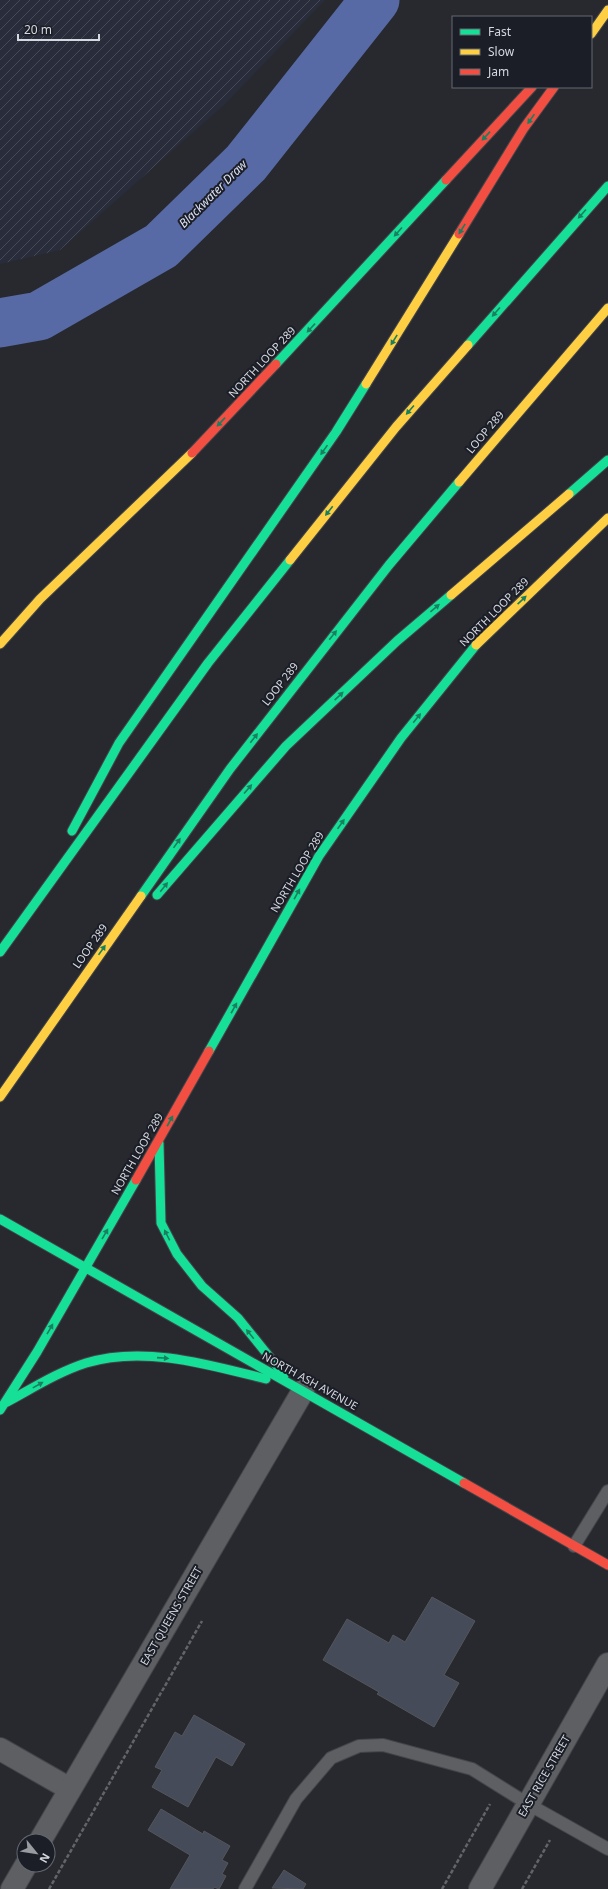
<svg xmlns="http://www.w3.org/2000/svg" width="608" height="1889" viewBox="0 0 608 1889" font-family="'Noto Sans',sans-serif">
	<defs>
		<pattern id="industrial-furrows" width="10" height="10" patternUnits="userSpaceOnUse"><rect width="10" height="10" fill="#282c3b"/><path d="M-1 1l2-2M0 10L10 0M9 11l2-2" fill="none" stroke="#464a57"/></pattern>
	</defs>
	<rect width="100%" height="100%" fill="#27292e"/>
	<polygon fill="url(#industrial-furrows)" points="0,0 325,0 225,104 60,250 0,264"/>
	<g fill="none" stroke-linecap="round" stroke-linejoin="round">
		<polyline stroke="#586aa5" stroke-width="49" points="0,323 39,316 161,246 246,163 375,0"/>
	</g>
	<g fill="#464b59" stroke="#54565a">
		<polygon points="432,1597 475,1621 444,1675 459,1683 434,1727 377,1694 379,1692 323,1660 347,1619 389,1643 393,1635 405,1642"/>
		<polygon points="194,1715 245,1744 232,1766 216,1757 188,1807 152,1787 162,1770 155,1767 175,1732 182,1736"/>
		<polygon points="161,1809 203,1834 204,1831 230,1846 222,1860 228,1863 222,1874 226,1876 219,1889 214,1887 213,1889 170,1889 190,1855 148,1830"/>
		<polygon points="284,1870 306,1884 303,1889 272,1888"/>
	</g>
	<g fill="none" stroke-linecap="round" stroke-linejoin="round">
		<defs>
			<g id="lane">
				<polyline points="574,1546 608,1491"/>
				<polyline points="245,1889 296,1799 331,1758 359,1746 383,1745 472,1769 528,1804 608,1849"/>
			</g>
			<g id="street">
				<polyline points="0,1749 70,1789"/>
				<polyline points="40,1841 303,1391"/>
				<polyline points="12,1889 26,1865"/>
				<polyline points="480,1889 608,1664"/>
			</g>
			<g id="fast">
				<polyline points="468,345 608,186"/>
				<polyline points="276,364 446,180"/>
				<polyline points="569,494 608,460"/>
				<polyline points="72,831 119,743 336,432 366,384"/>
				<polyline points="157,895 286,746 397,641 451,595"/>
				<polyline points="141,896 230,769 389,565 459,482"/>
				<polyline points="0,952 208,663 290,560"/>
				<polyline points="209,1051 319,856 401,738 476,645"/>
				<polyline points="159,1143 161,1223 177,1254 202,1286 238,1318 284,1375"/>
				<polyline points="0,1219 464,1483"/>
				<path d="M7 1402C33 1388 58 1372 86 1363 144 1345 210 1365 266 1379"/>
				<polyline points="0,1410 37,1352 136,1180"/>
			</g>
			<g id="slow">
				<polyline points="591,34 608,10"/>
				<polyline points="366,384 459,234"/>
				<polyline points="459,482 608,308"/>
				<polyline points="290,560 396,427 468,345"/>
				<polyline points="451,595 569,494"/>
				<polyline points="0,644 40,599 192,453"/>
				<polyline points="476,645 608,518"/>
				<polyline points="0,1097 141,896"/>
			</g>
			<g id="jam">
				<polyline points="446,180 532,87"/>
				<polyline points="459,234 524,128 554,87"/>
				<polyline points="192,453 276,364"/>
				<polyline points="136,1180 209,1051"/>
				<polyline points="464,1483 608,1565"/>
			</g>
		</defs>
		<use href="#lane" stroke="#44454a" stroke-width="14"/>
		<use href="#street" stroke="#44454a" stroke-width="24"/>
		<use href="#fast" stroke="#44454a" stroke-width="11"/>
		<use href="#slow" stroke="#44454a" stroke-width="11"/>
		<use href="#jam" stroke="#44454a" stroke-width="11"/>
		<g stroke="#626467" stroke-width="2.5" stroke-dasharray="4 2" stroke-linecap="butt">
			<polyline points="49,1889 202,1621"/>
			<polyline points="442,1889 490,1804"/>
			<polyline points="522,1889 550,1840"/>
		</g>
		<use href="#lane" stroke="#5d5f63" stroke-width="12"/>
		<use href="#street" stroke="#5d5f63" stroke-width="22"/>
		<use href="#fast" stroke="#16e098" stroke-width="9"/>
		<use href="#slow" stroke="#ffcf43" stroke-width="9"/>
		<use href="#jam" stroke="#f24e42" stroke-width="9"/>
	</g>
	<defs><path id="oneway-solid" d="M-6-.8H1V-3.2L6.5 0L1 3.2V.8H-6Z"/></defs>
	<g fill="#187f60">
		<use href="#oneway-solid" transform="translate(531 119) rotate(125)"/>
		<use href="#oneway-solid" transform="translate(486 136) rotate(133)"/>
		<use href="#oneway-solid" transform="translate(582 214) rotate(132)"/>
		<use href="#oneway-solid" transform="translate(462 229) rotate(122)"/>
		<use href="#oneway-solid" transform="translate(398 232) rotate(132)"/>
		<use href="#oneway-solid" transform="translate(496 312) rotate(131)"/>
		<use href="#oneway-solid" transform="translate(311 328) rotate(133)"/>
		<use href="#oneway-solid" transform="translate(394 340) rotate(122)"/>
		<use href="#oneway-solid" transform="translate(410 410) rotate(131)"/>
		<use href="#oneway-solid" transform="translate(221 422) rotate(133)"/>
		<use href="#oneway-solid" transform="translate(324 450) rotate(125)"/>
		<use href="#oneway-solid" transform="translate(329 511) rotate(128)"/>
		<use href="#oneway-solid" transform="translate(522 600) rotate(-43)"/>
		<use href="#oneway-solid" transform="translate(435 608) rotate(-40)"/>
		<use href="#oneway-solid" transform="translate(333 635) rotate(-52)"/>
		<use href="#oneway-solid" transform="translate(339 696) rotate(-43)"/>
		<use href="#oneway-solid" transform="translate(417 718) rotate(-51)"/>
		<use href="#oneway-solid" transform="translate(254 738) rotate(-52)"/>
		<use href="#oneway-solid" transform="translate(248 789) rotate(-49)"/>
		<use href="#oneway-solid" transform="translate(341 824) rotate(-55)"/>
		<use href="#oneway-solid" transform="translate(177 843) rotate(-55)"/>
		<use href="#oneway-solid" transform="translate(164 887) rotate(-51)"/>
		<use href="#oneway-solid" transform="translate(297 894) rotate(-61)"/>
		<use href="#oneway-solid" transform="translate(102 950) rotate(-55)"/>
		<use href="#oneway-solid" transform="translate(234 1008) rotate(-61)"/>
		<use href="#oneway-solid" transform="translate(170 1121) rotate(-61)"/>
		<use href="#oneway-solid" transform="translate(105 1234) rotate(-60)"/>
		<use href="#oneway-solid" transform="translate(167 1235) rotate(-117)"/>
		<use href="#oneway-solid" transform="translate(50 1329) rotate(-60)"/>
		<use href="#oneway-solid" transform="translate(250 1334) rotate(-129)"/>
		<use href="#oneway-solid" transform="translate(163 1358) rotate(4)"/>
		<use href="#oneway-solid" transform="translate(38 1385) rotate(-29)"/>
	</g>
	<g text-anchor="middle" stroke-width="4" stroke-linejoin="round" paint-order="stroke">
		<g font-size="11" fill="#d5d8de" stroke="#1b1e27">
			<text transform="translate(262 362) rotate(-47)" y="4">NORTH LOOP 289</text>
			<text transform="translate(485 432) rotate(-50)" y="4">LOOP 289</text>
			<text transform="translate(494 612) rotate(-45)" y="4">NORTH LOOP 289</text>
			<text transform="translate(280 684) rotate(-52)" y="4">LOOP 289</text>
			<text transform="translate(297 872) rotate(-59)" y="4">NORTH LOOP 289</text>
			<text transform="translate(90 946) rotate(-55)" y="4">LOOP 289</text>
			<text transform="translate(137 1154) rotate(-60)" y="4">NORTH LOOP 289</text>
			<text transform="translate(310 1381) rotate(29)" y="4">NORTH ASH AVENUE</text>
			<text transform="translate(171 1616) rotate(-60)" y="4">EAST QUEENS STREET</text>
			<text transform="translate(544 1776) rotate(-60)" y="4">EAST RICE STREET</text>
		</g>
		<g font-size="12" font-style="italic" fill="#dce2f5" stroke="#1b1e27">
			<text transform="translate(213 194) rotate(-45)" y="4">Blackwater Draw</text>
		</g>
	</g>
	<rect x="452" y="16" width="140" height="72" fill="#1b1e27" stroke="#656870"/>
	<rect x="460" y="29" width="20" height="6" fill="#16e098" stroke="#656870"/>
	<text x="488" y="36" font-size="12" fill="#d5d8de">Fast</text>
	<rect x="460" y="49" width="20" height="6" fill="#ffcf43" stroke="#656870"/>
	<text x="488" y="56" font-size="12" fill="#d5d8de">Slow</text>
	<rect x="460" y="69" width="20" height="6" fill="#f24e42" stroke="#656870"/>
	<text x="488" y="76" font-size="12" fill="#d5d8de">Jam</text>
	<g transform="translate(36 1853) rotate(120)"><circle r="19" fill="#1b1e27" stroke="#656870"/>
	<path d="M0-3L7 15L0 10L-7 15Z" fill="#989ba0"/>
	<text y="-6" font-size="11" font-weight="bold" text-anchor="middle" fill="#d5d8de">N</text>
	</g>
	<path d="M18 34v6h81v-6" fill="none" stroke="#d5d8de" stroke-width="2"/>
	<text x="24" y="34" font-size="12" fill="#d5d8de" stroke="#1b1e27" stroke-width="3" paint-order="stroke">20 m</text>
</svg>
